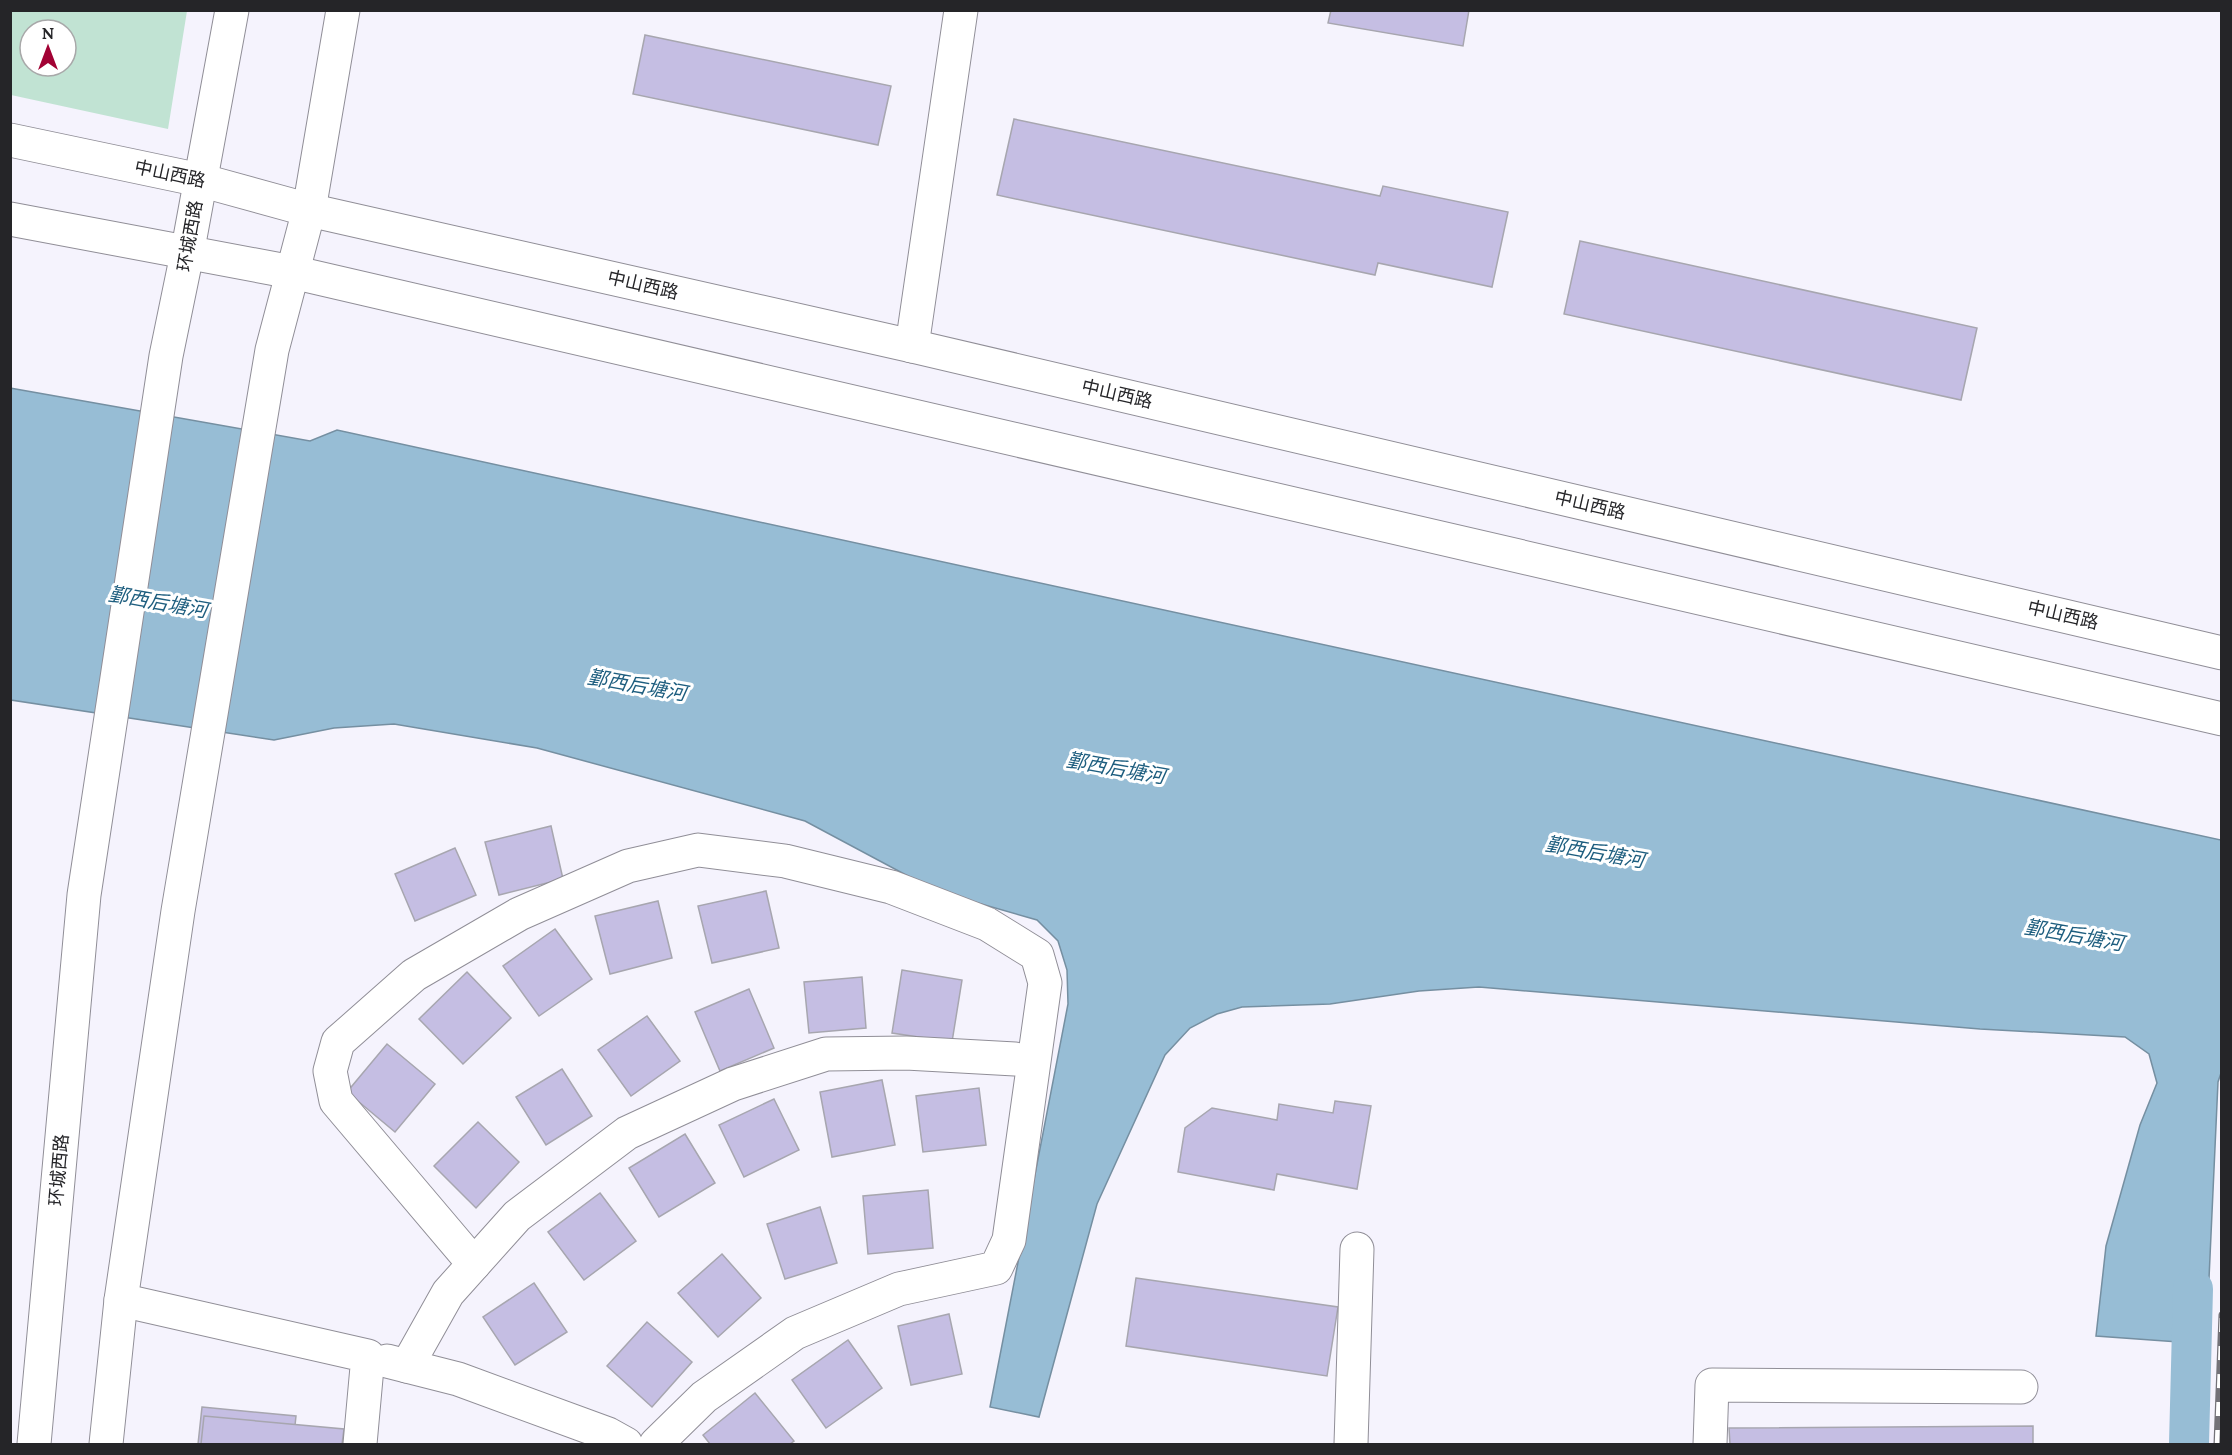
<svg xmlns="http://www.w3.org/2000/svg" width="2232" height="1455" viewBox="0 0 2232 1455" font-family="Lora,'Noto Sans SC',serif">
	<rect width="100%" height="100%" fill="#f5f3fd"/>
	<path fill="#c1e3d3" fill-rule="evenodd" d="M11 10 187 11 168 129 11 95ZM30 30H66V66H30Z"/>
	<polygon fill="#97bdd5" stroke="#758fa1" stroke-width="1.5" points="10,388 310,441 337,430 2221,840 2222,1070 2218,1082 2206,1344 2096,1336 2106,1246 2140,1125 2157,1083 2149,1054 2125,1037 1980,1029 1479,987 1419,991 1330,1004 1242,1007 1217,1014 1190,1028 1165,1055 1097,1204 1039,1417 990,1407 1068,1004 1067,970 1058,941 1037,920 936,891 805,821 537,748 394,724 334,728 274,740 11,700"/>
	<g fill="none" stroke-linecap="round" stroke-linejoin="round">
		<polyline stroke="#97bdd5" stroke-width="40" points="2189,1444 2193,1289"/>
	</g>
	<g fill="#c5bee3" stroke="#a7a6af" stroke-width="1.5">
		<polygon points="1331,10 1469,10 1463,46 1328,23"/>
		<polygon points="645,35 891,86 878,145 633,94"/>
		<polygon points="1014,119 1380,196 1383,186 1508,212 1492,287 1378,263 1375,275 997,195"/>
		<polygon points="1580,241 1977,328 1961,400 1564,314"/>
		<polygon points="551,826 563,879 499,895 485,842"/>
		<polygon points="455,848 476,895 415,921 395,874"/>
		<polygon points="766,891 779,948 712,963 698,906"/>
		<polygon points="658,901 672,958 610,974 595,916"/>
		<polygon points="555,929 592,979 539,1016 503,966"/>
		<polygon points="902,970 962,980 952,1042 892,1033"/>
		<polygon points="467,972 511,1018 463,1064 419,1019"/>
		<polygon points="862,977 866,1028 809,1033 804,982"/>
		<polygon points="749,989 774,1048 720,1071 695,1012"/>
		<polygon points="647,1016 680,1061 631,1096 598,1050"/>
		<polygon points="387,1044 435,1084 395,1132 347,1092"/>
		<polygon points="562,1069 592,1116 546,1145 516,1097"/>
		<polygon points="882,1080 895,1145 832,1157 820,1092"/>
		<polygon points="979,1088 986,1145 923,1152 916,1096"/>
		<polygon points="774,1099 799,1150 744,1177 719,1125"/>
		<polygon points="1335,1101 1371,1106 1357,1189 1277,1174 1274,1190 1178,1172 1185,1128 1212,1108 1277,1120 1279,1104 1333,1113"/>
		<polygon points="478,1122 519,1162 476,1208 434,1166"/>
		<polygon points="685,1134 715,1183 659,1217 629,1168"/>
		<polygon points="928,1190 933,1248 868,1254 863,1196"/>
		<polygon points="600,1193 636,1241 584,1280 548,1232"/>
		<polygon points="820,1207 837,1263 785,1279 767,1224"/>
		<polygon points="722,1254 761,1298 718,1337 678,1293"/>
		<polygon points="1136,1278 1338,1307 1327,1376 1126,1346"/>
		<polygon points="534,1283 567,1332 515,1365 483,1317"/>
		<polygon points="949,1314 962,1374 911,1385 898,1326"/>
		<polygon points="647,1322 692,1362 652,1407 607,1366"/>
		<polygon points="848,1340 882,1388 826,1428 792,1380"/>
		<polygon points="755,1393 794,1441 790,1444 710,1444 703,1435"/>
		<polygon points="202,1407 296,1416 293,1444 198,1444"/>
		<polygon points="204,1416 344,1429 342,1444 201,1444"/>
		<polygon points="2033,1426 2033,1444 1730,1444 1729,1428"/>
	</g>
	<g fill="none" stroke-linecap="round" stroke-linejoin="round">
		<defs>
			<g id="minor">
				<polyline points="912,346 961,10"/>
				<polyline points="474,1264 336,1101 330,1071 338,1042 414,975 519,914 628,866 698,850 785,861 891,887 987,924 1037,955 1045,983 1009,1240 996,1268 899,1289 795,1333 704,1397 656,1444"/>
				<polyline points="121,1300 368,1356 360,1444"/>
				<polyline points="387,1361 458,1379 608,1434 626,1444"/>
				<polyline points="407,1366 448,1293 517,1216 627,1133 733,1084 826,1054 906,1053 1015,1059"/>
				<polyline points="1351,1444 1357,1249"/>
				<polyline points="1710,1444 1712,1385 2021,1387"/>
			</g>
			<g id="major">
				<polyline points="10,140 200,180 309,210 912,346 2222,653"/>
				<polyline points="10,219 292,272 2222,719"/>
				<polyline points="34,1444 84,895 166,356 187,254 232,10"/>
				<polyline points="106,1444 121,1300 178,911 272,350 309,210 343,10"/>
			</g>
		</defs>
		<use href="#minor" stroke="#908e97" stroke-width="35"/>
		<use href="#major" stroke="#908e97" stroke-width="35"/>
		<use href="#minor" stroke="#fff" stroke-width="33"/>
		<use href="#major" stroke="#fff" stroke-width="33"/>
		<defs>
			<polyline id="rail" points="2217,1444 2222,1315"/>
		</defs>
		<use href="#rail" stroke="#737278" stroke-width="7"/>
		<use href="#rail" stroke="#fff" stroke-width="4.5" stroke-dasharray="14" stroke-linecap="butt"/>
	</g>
	<g text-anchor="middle" stroke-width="6" stroke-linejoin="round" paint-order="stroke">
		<g font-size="18" fill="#252528" stroke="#fff">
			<text transform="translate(170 174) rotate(12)" y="6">中山西路</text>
			<text transform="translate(190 236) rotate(-80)" y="6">环城西路</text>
			<text transform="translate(643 285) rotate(13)" y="6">中山西路</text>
			<text transform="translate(1117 394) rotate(13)" y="6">中山西路</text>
			<text transform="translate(1590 505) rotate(13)" y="6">中山西路</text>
			<text transform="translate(2063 615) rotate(13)" y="6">中山西路</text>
			<text transform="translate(59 1170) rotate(-85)" y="6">环城西路</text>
		</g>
		<g font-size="20" font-style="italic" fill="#1e5e7f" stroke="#fff">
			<text transform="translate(158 602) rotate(10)" y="7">鄞西后塘河</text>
			<text transform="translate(637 685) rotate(10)" y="7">鄞西后塘河</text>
			<text transform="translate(1116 768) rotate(10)" y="7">鄞西后塘河</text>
			<text transform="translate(1595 852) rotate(10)" y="7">鄞西后塘河</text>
			<text transform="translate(2074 935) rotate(10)" y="7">鄞西后塘河</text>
		</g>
	</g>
	<rect width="2232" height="1455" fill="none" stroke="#252528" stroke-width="24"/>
	<g transform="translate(48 48)"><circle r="28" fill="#ffffff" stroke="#a8a8a9" stroke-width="1.5"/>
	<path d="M0-4.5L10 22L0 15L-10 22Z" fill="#a20234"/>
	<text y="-9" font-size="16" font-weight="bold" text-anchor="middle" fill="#252528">N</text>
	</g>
</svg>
